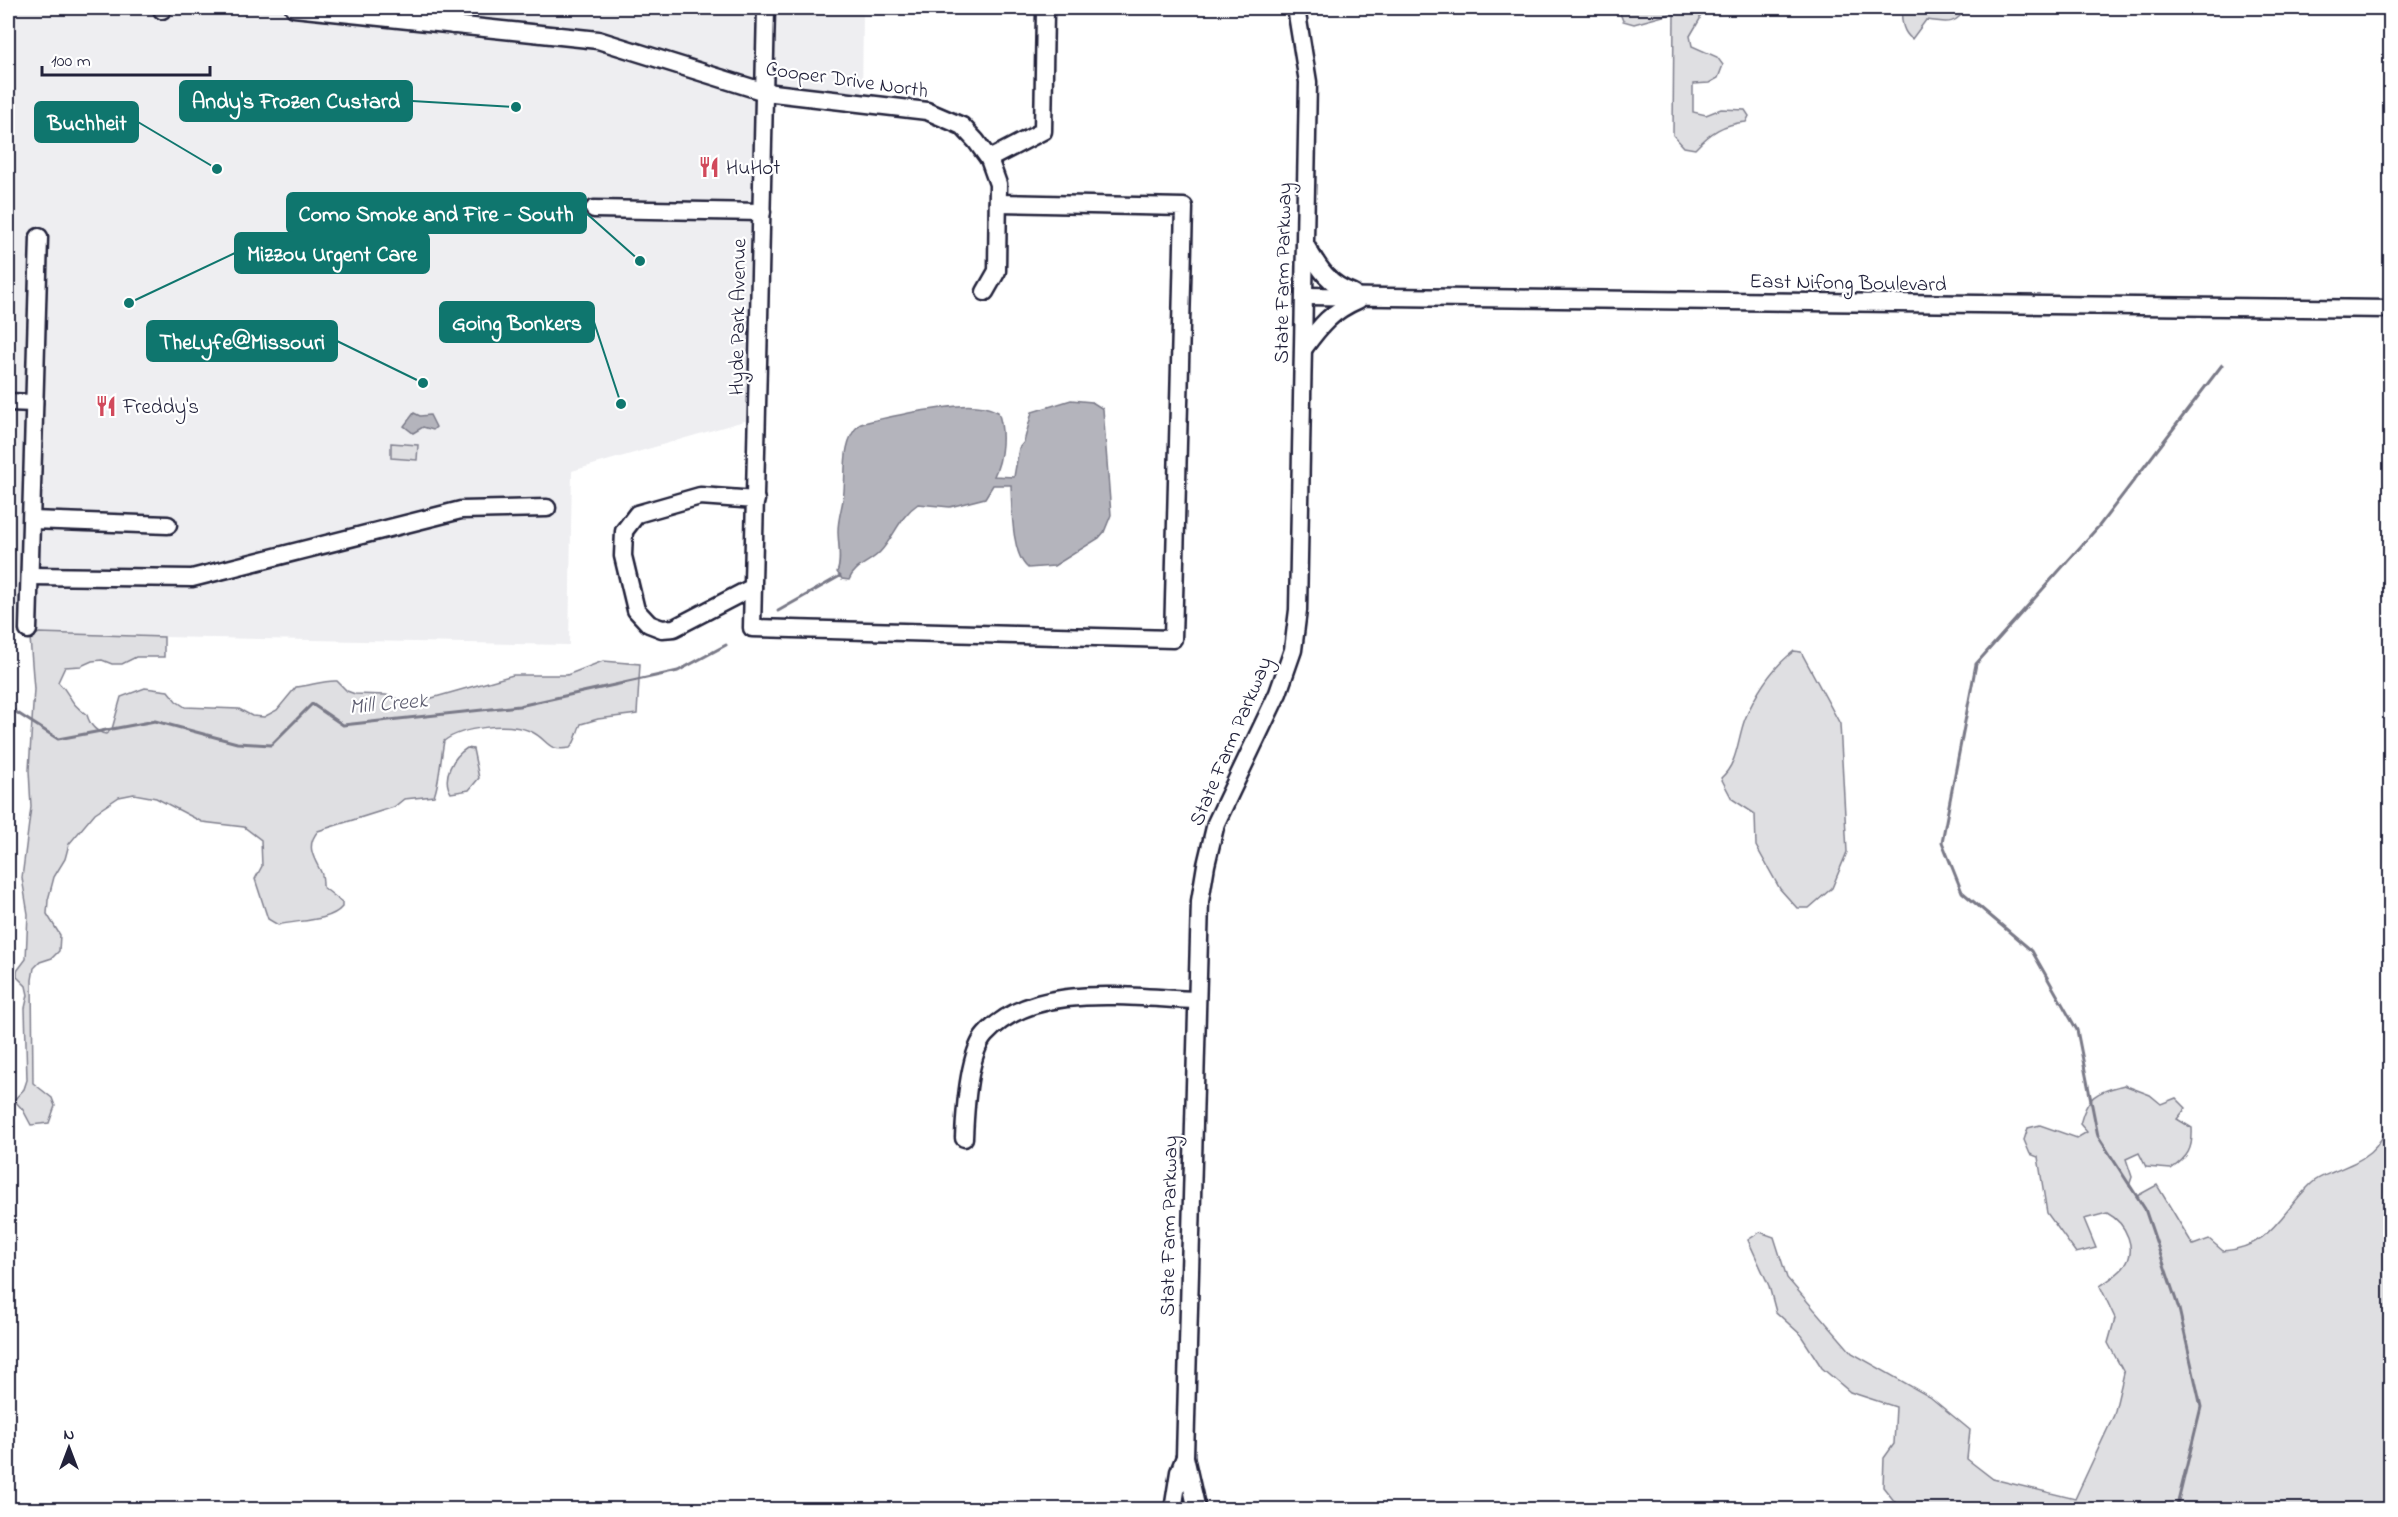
<svg xmlns="http://www.w3.org/2000/svg" width="2398" height="1517" viewBox="0 0 2398 1517" font-family="'Indie Flower',sans-serif">
	<rect width="100%" height="100%" fill="#fff"/>
	<filter id="ink" filterUnits="userSpaceOnUse"><feTurbulence type="fractalNoise" baseFrequency=".0167" numOctaves="2"/><feDisplacementMap in="SourceGraphic" scale="12" xChannelSelector="R" yChannelSelector="G"/><feConvolveMatrix kernelMatrix="1 2 1 2 8 2 1 2 1" color-interpolation-filters="sRGB"/></filter>
	<g filter="url(#ink)">
		<polygon fill="#eeeef1" points="8,8 863,8 862,106 772,99 764,421 744,421 572,471 569,645 8,634"/>
		<g fill="#dfdfe2" stroke="#80808e" stroke-width="1.5">
			<path d="M1618 8H1700V19L1690 36 1692 46 1717 57 1723 65 1718 78 1709 83 1693 84V112L1706 115 1721 109 1745 110 1749 116 1746 122C1723 124 1711 132 1695 149L1684 147 1673 135 1674 13 1634 24 1623 21Z"/>
			<path d="M1902 8H1965C1957 27 1943 22 1926 20L1912 39C1902 32 1901 19 1902 8Z"/>
			<polygon points="391,443 418,445 417,460 391,458"/>
			<path d="M39 633 164 637V657H136L122 664H112L102 660 92 661 81 666 65 667 58 682C72 695 68 702 87 715 90 725 95 732 106 734L112 729 121 697 145 688 168 691 176 701 185 707 239 709 252 716 264 717 277 710 296 687C309 686 325 680 337 681L347 691 355 694 386 695 406 702 425 700 513 675H567L603 661 640 664 637 714 598 719 581 724C576 733 577 741 570 748 545 752 549 739 530 731 507 722 462 727 444 741 441 756 439 785 434 796L404 799 394 807 318 831C305 846 314 858 321 872 323 876 323 883 323 887L342 902V907C330 922 296 920 278 925L268 919 255 879 262 866 261 840 244 827 202 822 156 798 134 794 119 797 95 813 69 844 65 859 54 877 48 900 47 914 60 935 59 951 52 958 40 962 34 968 32 980 33 1083 52 1098 55 1106 49 1123 31 1125 23 1110 14 1100 24 1089 27 1080 25 1008 28 995 26 986 17 977V971L26 959 28 914 22 878 31 807 29 770 34 689 30 638Z"/>
			<path d="M1794 651 1801 652 1840 724 1847 852 1832 888 1809 908H1797L1780 889 1756 846 1755 814 1732 799 1721 778C1738 763 1737 740 1745 719 1756 693 1772 668 1794 651Z"/>
			<path d="M467 748 473 749 479 778 469 790 451 793C441 777 453 757 467 748Z"/>
			<path d="M2124 1085 2150 1095 2161 1104 2176 1098 2186 1108 2177 1119 2192 1128C2193 1149 2188 1157 2171 1169L2146 1167 2139 1153 2126 1159 2132 1177 2129 1186 2137 1196 2157 1185 2193 1245 2209 1239 2223 1251C2272 1247 2280 1213 2312 1183 2317 1178 2326 1175 2333 1172 2364 1159 2380 1153 2390 1118V1509H1895V1502L1883 1487 1884 1458 1894 1444 1896 1407 1850 1392 1822 1368 1800 1334 1776 1312 1769 1286 1748 1240 1760 1232 1774 1237 1787 1278 1852 1353 1930 1397 1970 1430 1967 1459 1993 1479 2075 1499 2114 1415 2124 1373 2108 1343 2115 1318 2100 1286C2107 1281 2117 1275 2123 1268 2139 1250 2126 1223 2107 1213L2084 1219 2096 1248 2076 1253 2047 1213 2038 1157 2030 1154 2024 1140 2028 1128 2040 1125 2077 1138 2087 1132 2080 1124C2088 1094 2096 1093 2124 1085Z"/>
		</g>
		<g fill="#b4b4bc" stroke="#7a7a88" stroke-width="1.5">
			<path d="M1071 400 1092 402 1103 409 1111 515 1104 532 1099 538 1054 566 1028 568C1011 554 1012 506 1011 485H993L985 498 950 507 918 504C900 516 894 537 880 552 870 563 855 565 849 580L842 579 837 572C842 562 838 543 838 531 838 520 841 511 843 500 847 477 840 442 859 425 863 422 913 412 921 411 947 408 974 400 998 412 1005 431 1003 458 994 476L1014 477 1019 448 1024 442 1032 412Z"/>
			<polygon points="414,413 420,416 430,415 436,427 433,430 423,427 413,433 404,426"/>
		</g>
		<g fill="none" stroke-linecap="round" stroke-linejoin="round">
			<g stroke="#7a7a88" stroke-width="3">
				<polyline points="778,611 840,576"/>
				<polyline points="8,707 58,739 155,721 237,743 271,745 312,704 343,725 519,706 678,671 726,645"/>
				<polyline points="2176,1510 2201,1407 2179,1309 2145,1209 2098,1136 2077,1030 2032,951 1962,892 1942,842 1976,664 2099,526 2222,365"/>
			</g>
			<defs>
				<g id="minor">
					<polyline points="294,8 598,40 765,92 927,111 962,126 976,141 989,159 998,184 997,271 985,292"/>
					<polyline points="766,8 752,628 1173,639 1184,207 998,203"/>
					<polyline points="162,10 163,8"/>
					<polyline points="453,25 455,8"/>
					<polyline points="989,159 1043,131 1045,12"/>
					<polyline points="594,209 762,212"/>
					<path d="M1306 246C1319 268 1328 284 1353 293"/>
					<polyline points="1305,296 2390,309"/>
					<path d="M1304 348C1320 326 1332 311 1358 300"/>
					<polyline points="8,402 34,403"/>
					<polyline points="32,520 168,525"/>
					<polyline points="30,576 192,578 461,510 547,508"/>
					<polyline points="753,587 674,628 662,629 649,624 636,610 623,556 624,531 637,514 700,496 756,500"/>
					<polyline points="28,630 39,237"/>
					<path d="M964 1138C965 1113 968 1054 985 1035 1033 981 1132 998 1196 1000"/>
					<polyline points="1173,1510 1179,1472 1185,1457"/>
					<polyline points="1197,1510 1185,1457 1200,901 1206,865 1216,823 1278,693 1293,650 1298,610 1308,82 1296,8"/>
				</g>
			</defs>
			<use href="#minor" stroke="#22223b" stroke-width="21"/>
			<use href="#minor" stroke="#fff" stroke-width="16"/>
		</g>
	</g>
	<defs>
		<symbol id="restaurant-bare" viewBox="-9 -9 18 18"><path d="M-5-6h1v4h1v-4h1v4h1v-4h1v5L-1.5 .5V6h-2V.5L-5-1ZM5-6V6H3V1.5H1.5Q1.5-4 5-6Z" fill="#d1495b" stroke="#fff" stroke-width="2.5" paint-order="stroke"/></symbol>
	</defs>
	<g fill-rule="evenodd">
		<use href="#restaurant-bare" x="694" y="152" width="30" height="30"/>
		<use href="#restaurant-bare" x="91" y="391" width="30" height="30"/>
	</g>
	<g text-anchor="middle" stroke-width="4.5" stroke-linejoin="round" paint-order="stroke">
		<g font-size="21" fill="#22223b" stroke="#fff">
			<text transform="translate(847 79) rotate(8)" y="7">Cooper Drive North</text>
			<text transform="translate(1282 273) rotate(-89)" y="7">State Farm Parkway</text>
			<text transform="translate(1848 282) rotate(1)" y="7">East Nifong Boulevard</text>
			<text transform="translate(737 317) rotate(-89)" y="7">Hyde Park Avenue</text>
			<text transform="translate(1230 741) rotate(-67)" y="7">State Farm Parkway</text>
			<text transform="translate(1168 1226) rotate(-89)" y="7">State Farm Parkway</text>
		</g>
		<g font-size="21" fill="#22223b" stroke="#fff" text-anchor="start">
			<text x="726" y="174">HuHot</text>
			<text x="123" y="413">Freddy's</text>
		</g>
		<g font-size="22" font-style="italic" fill="#5c5c6f" stroke="#fff">
			<text transform="translate(388 702) rotate(-5)" y="8">Mill Creek</text>
		</g>
	</g>
	<path fill="none" stroke="#0f766e" stroke-width="2" d="M516 107L412 101M217 169L138 122M640 261L586 213M129 303L235 253M621 404L594 322M423 383L337 341"/>
	<g fill="#0f766e" stroke="#fff" stroke-width="2">
		<circle cx="516" cy="107" r="6"/>
		<circle cx="217" cy="169" r="6"/>
		<circle cx="640" cy="261" r="6"/>
		<circle cx="129" cy="303" r="6"/>
		<circle cx="621" cy="404" r="6"/>
		<circle cx="423" cy="383" r="6"/>
	</g>
	<g fill="#0f766e" stroke="#0f766e" stroke-width="2">
		<rect x="180" y="81" width="232" height="40" rx="6"/>
		<rect x="35" y="102" width="103" height="40" rx="6"/>
		<rect x="287" y="193" width="299" height="40" rx="6"/>
		<rect x="235" y="233" width="194" height="40" rx="6"/>
		<rect x="440" y="302" width="154" height="40" rx="6"/>
		<rect x="147" y="321" width="190" height="40" rx="6"/>
	</g>
	<g font-size="22" text-anchor="middle" font-weight="bold" fill="#fff">
		<text x="296" y="108">Andy's Frozen Custard</text>
		<text x="87" y="130">Buchheit</text>
		<text x="436" y="221">Como Smoke and Fire - South</text>
		<text x="332" y="261">Mizzou Urgent Care</text>
		<text x="517" y="330">Going Bonkers</text>
		<text x="242" y="349">TheLyfe@Missouri</text>
	</g>
	<rect width="2398" height="1517" fill="none" stroke="#fff" stroke-width="30"/>
	<rect x="15" y="15" width="2368" height="1487" fill="none" stroke="#22223b" stroke-width="2" filter="url(#ink)"/>
	<g transform="translate(69 1448)" stroke="#ffffff" stroke-width="4.5" paint-order="stroke">
	<path d="M0-4.5L10 22L0 15L-10 22Z" fill="#22223b"/>
	<text y="-9" font-size="16" font-weight="bold" text-anchor="middle" fill="#22223b">N</text>
	</g>
	<path d="M42 66v9h168v-9" fill="none" stroke="#22223b" stroke-width="3"/>
	<text x="51" y="66" font-size="18" fill="#22223b" stroke="#ffffff" stroke-width="4.5" paint-order="stroke">100 m</text>
</svg>
